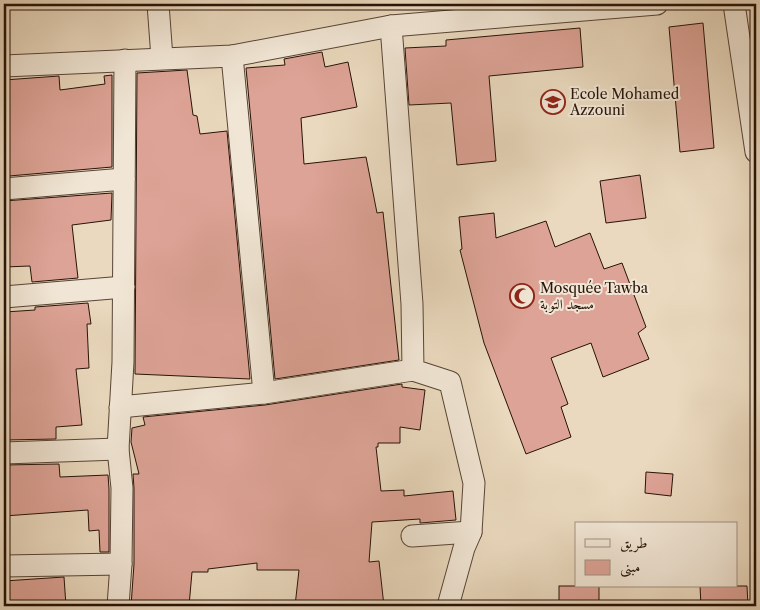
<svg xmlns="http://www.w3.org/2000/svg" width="760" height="610" viewBox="0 0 760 610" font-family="'Libre Caslon Text',Amiri,serif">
	<rect width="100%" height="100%" fill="#ead9be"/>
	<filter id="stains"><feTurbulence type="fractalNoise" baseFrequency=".004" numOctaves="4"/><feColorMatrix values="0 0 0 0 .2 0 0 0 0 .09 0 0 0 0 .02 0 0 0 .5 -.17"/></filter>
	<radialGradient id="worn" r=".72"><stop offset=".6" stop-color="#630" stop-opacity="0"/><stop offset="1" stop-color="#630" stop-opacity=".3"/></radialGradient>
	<g fill="#dda396" stroke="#271308">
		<polygon points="703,23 714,148 680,152 669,27"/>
		<polygon points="580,28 583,67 489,76 496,161 457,165 451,103 409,105 405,48 446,46 446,40"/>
		<polygon points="322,52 325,67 348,62 357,107 301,118 304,164 366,157 377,213 383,212 399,360 275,379 246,68 285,65 284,59"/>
		<polygon points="187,70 193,115 197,116 200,134 227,131 250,379 135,374 137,73"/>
		<polygon points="112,75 112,167 9,176 4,133 4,80 59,76 60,90 105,84 104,76"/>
		<polygon points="640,175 646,218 606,223 600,181"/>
		<polygon points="112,193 111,220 72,225 78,278 32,282 30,266 4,267 4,201"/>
		<polygon points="494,213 496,238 546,221 555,247 590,233 604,269 622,263 646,327 638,333 649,359 603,377 591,343 551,358 568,404 561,407 571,437 526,454 484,343 460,250 462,249 459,217"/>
		<polygon points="88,303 91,324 87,324 89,368 76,369 82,425 56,427 56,439 4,440 5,312 35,310 35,307"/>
		<polygon points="402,384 402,387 425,390 420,430 400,427 400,443 378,443 378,447 376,447 381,491 404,490 404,496 453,491 456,520 420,523 420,519 372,522 369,562 379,561 384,606 295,606 299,570 257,570 257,563 208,569 208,572 192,572 189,606 131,606 134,564 134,488 133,474 139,474 131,442 132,428 145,425 143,417 265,405"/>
		<polygon points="59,464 60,477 108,475 109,489 109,552 100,552 99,530 89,531 88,510 4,516 4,465"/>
		<polygon points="646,472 673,474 671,496 645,493"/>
		<polygon points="64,577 66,606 4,606 4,581"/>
		<rect x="559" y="586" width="40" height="20"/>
		<polygon points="700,586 747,586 748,606 701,606"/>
	</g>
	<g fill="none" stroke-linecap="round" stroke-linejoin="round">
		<defs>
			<g id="street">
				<polyline points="158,4 162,58"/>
				<polyline points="734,4 756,152"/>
				<polyline points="391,26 412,304 413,370 450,382 474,483 471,532 464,548 448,606"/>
				<polyline points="232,56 264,393"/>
				<polyline points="4,66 232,56 391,26 657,4"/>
				<polyline points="4,189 124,179"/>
				<polyline points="4,297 124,287"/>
				<polyline points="120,407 264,393 413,370"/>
				<polyline points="4,453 118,449"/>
				<polyline points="412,536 471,532"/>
				<polyline points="4,566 121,564"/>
				<polyline points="118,606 121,564 122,488 118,449 123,362 125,60"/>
			</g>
		</defs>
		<use href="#street" stroke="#584436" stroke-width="23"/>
		<use href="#street" stroke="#f1e6d5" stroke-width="21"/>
	</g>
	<defs>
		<symbol id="school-ring" viewBox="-11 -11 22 22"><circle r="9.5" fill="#f1e6d5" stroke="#8f2418" stroke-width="1.5"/><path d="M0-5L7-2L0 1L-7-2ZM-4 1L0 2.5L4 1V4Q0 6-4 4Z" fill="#8f2418"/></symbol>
		<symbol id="mosque-ring" viewBox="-11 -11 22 22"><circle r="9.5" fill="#f1e6d5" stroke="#8f2418" stroke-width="1.5"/><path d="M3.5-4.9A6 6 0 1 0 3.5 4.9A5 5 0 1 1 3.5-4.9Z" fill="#8f2418"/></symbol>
	</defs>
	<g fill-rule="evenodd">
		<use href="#school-ring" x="539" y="88" width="28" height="28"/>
		<use href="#mosque-ring" x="508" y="282" width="28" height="28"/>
	</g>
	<g text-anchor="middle" stroke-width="4" stroke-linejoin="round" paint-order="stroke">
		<g font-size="14" fill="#271308" stroke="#f1e6d5" text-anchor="start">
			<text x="570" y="99">Ecole Mohamed<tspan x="570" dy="16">Azzouni</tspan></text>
			<text x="540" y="293">Mosquée Tawba<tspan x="540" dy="16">مسجد التوبة</tspan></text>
		</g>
	</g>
	<rect width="760" height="610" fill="none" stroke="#ead9be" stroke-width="20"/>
	<rect x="5" y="5" width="750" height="600" fill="none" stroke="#271308" stroke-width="2.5"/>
	<rect x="10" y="10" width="740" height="590" fill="none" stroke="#271308"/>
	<rect x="575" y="522" width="162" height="65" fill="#f1e6d5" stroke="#a09283"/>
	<rect x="585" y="539" width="25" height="8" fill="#f1e6d5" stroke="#a09283"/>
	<text x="620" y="548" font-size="15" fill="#271308">طريق</text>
	<rect x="585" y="560" width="25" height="15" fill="#dda396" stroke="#a09283"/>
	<text x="620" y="572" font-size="15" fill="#271308">مبنى</text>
	<rect width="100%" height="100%" filter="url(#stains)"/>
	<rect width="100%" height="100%" fill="url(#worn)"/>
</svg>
